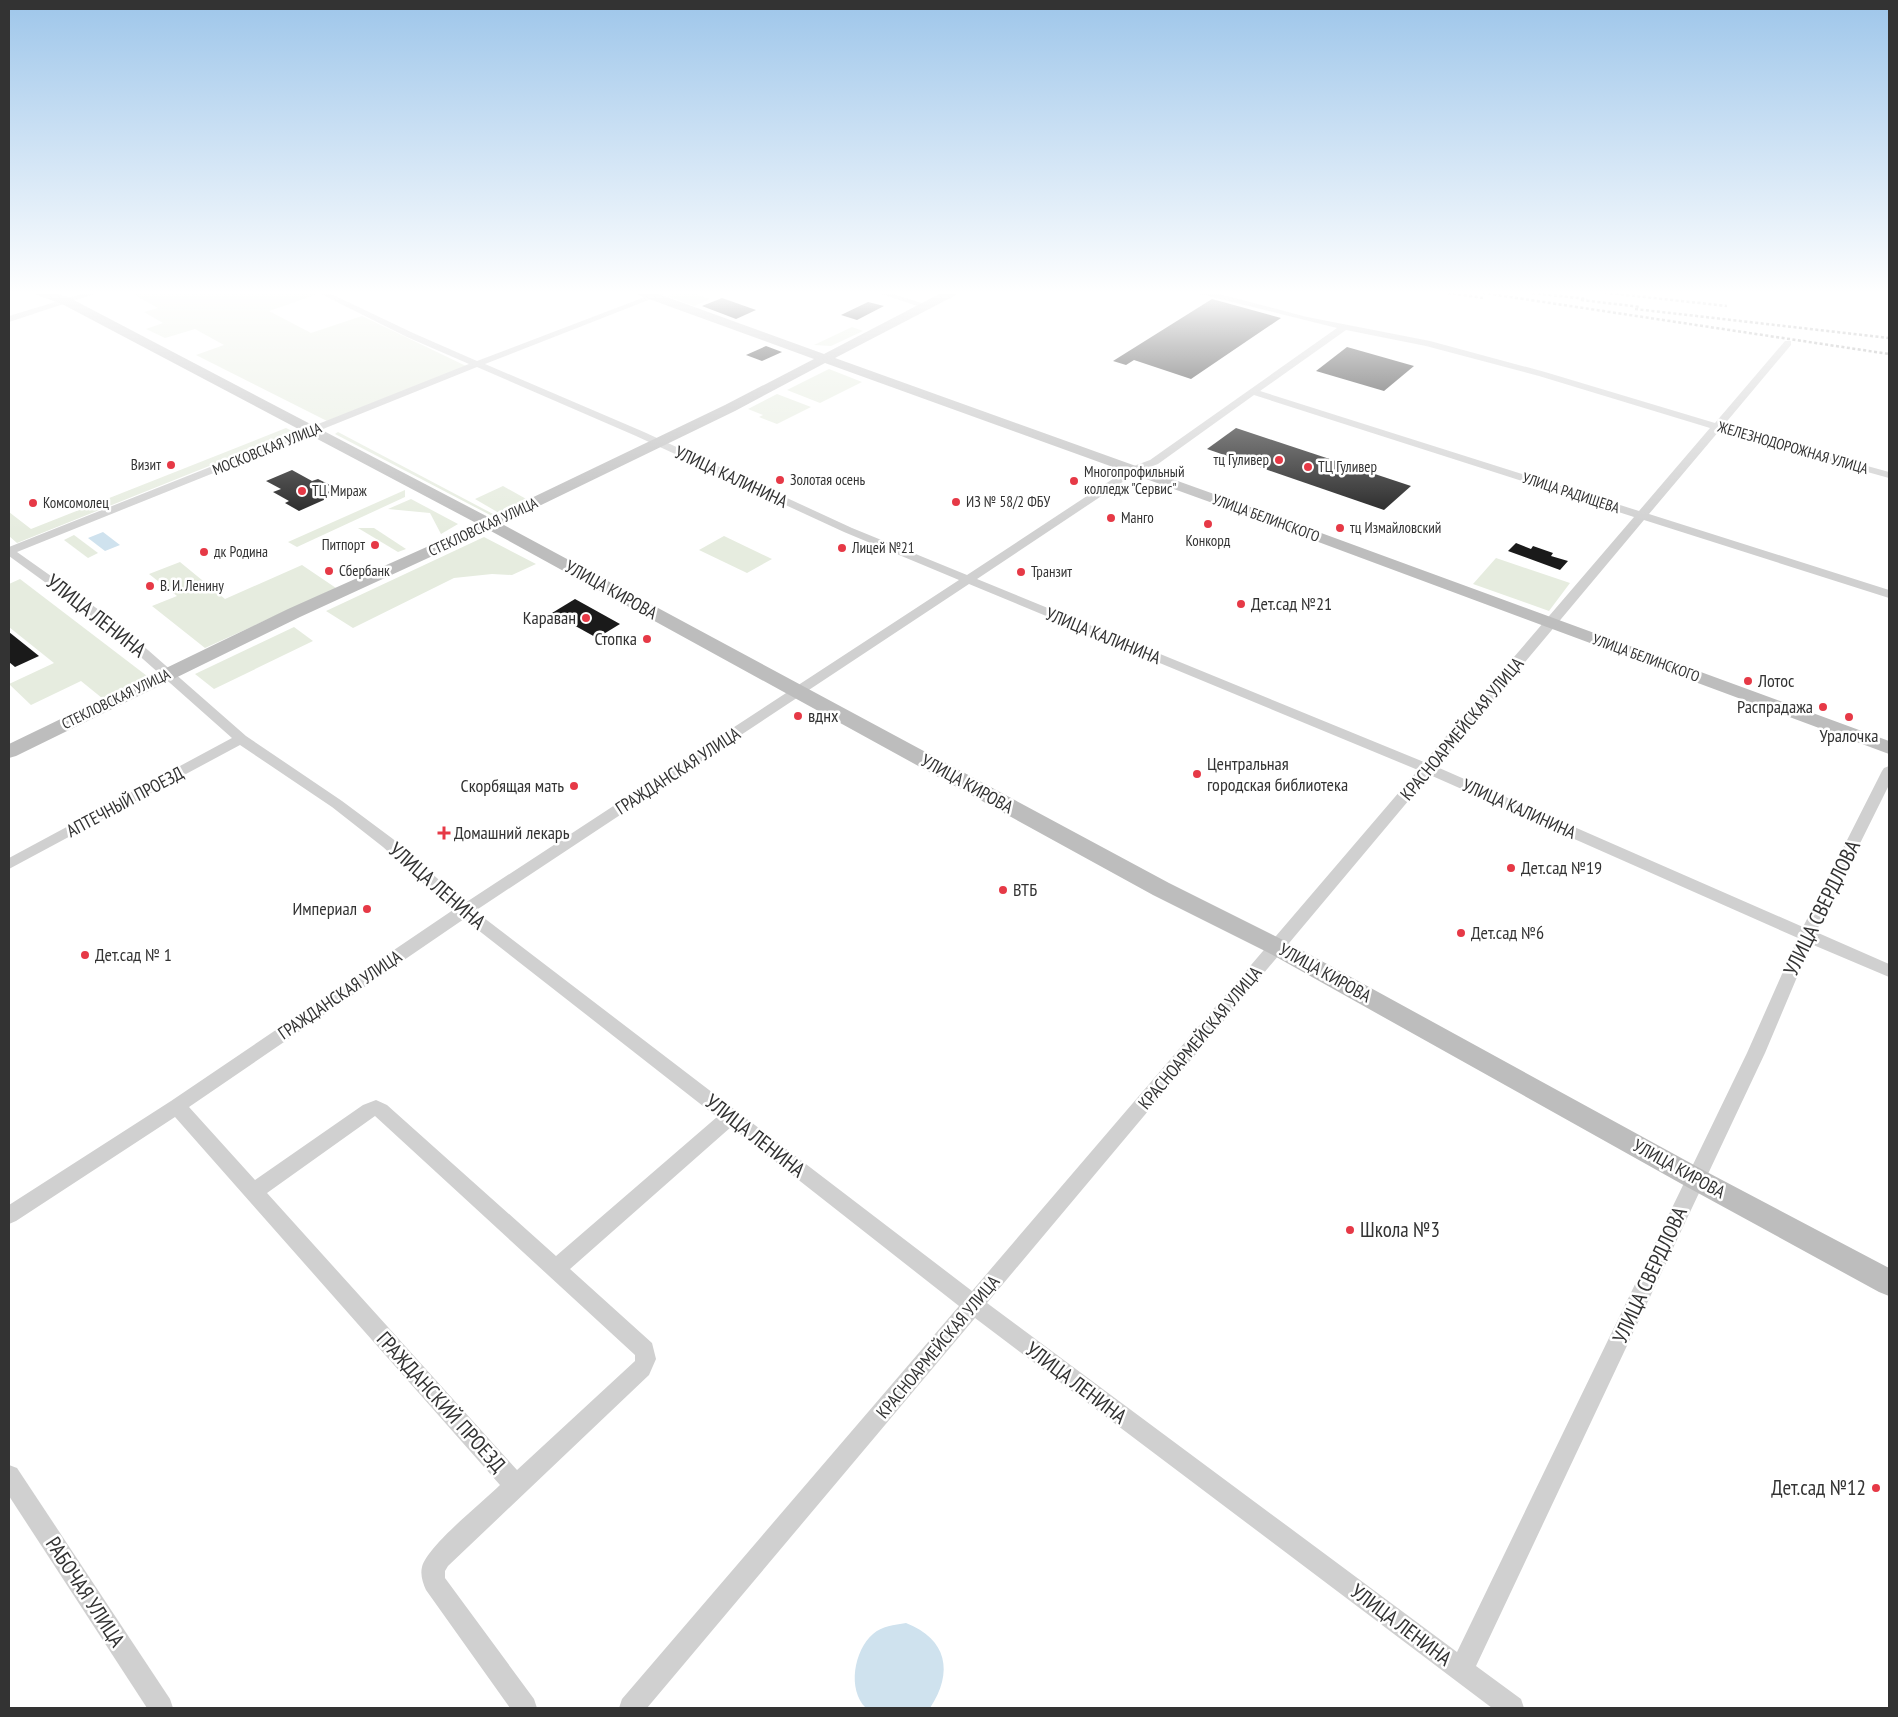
<svg xmlns="http://www.w3.org/2000/svg" width="1898" height="1717" viewBox="0 0 1898 1717" font-family="'PT Sans Narrow',sans-serif">
	<rect width="100%" height="100%" fill="#fff"/>
	<g fill="#e6ecdf">
		<polygon points="129,292 313,292 318,294 269,311 311,333 362,316 466,366 327,421 196,355 224,345 195,329 165,338 146,329 163,323 144,312 158,308"/>
		<polygon points="678,292 689,292 710,299 694,306 667,296"/>
		<polygon points="852,327 863,331 831,346 814,345"/>
		<polygon points="829,369 862,382 820,403 787,390"/>
		<polygon points="777,394 811,407 777,424 759,417 763,415 748,409"/>
		<polygon points="286,428 294,432 17,543 9,536 9,512 31,529"/>
		<polygon points="338,432 495,515 492,516 335,434"/>
		<polygon points="503,486 528,500 499,513 475,499"/>
		<polygon points="405,490 405,497 297,547 288,542"/>
		<polygon points="411,499 458,524 441,534 430,513 388,509"/>
		<polygon points="358,528 374,528 406,549 398,552"/>
		<polygon points="74,535 98,553 88,558 64,540"/>
		<polygon points="724,536 772,559 747,573 699,550"/>
		<polygon points="484,537 536,564 512,575 492,574 454,578 353,628 326,611"/>
		<polygon points="1496,558 1570,583 1549,611 1473,584"/>
		<polygon points="180,562 225,599 302,565 336,588 205,648 152,606 177,596 149,574"/>
		<polygon points="20,579 147,676 102,698 81,681 31,705 9,684 54,663 9,627 9,584"/>
		<polygon points="294,627 313,641 214,689 195,674"/>
	</g>
	<g fill="#cfe2ee">
		<polygon points="103,532 120,545 105,551 88,538"/>
		<path d="M906 1623C947 1639 954 1672 930 1708H866C847 1690 854 1650 873 1634 882 1626 894 1625 906 1623Z"/>
	</g>
	<g fill="#1a1a1a">
		<polygon points="722,298 756,310 736,319 702,306"/>
		<polygon points="1212,299 1281,318 1191,379 1134,360 1126,365 1113,361"/>
		<polygon points="868,302 884,306 857,320 841,315"/>
		<polygon points="766,346 782,352 762,361 746,355"/>
		<polygon points="1347,347 1414,366 1384,391 1316,371"/>
		<polygon points="1236,428 1411,486 1384,510 1207,449"/>
		<polygon points="292,470 312,481 318,479 330,485 323,488 331,493 322,497 326,499 299,511 285,503 289,501 273,492 281,489 266,481"/>
		<polygon points="1516,543 1531,549 1533,546 1553,553 1551,556 1568,561 1560,570 1508,551"/>
		<polygon points="575,599 620,624 597,638 552,613"/>
		<polygon points="9,632 39,656 15,667 9,662"/>
	</g>
	<g fill="none" stroke-linecap="round" stroke-linejoin="round">
		<g fill="#d0d0d0" fill-rule="evenodd">
			<polygon points="88,292 100,292 9,322 9,316"/>
			<path d="M317 292H327L413 333 477 361 658 292H669L485 364 644 432 852 528 967 575 1131 467 1150 460 1337 328 1200 294 1199 292H1212L1307 317 1430 341 1545 372 1715 423 1785 341H1791V345L1723 426 1889 472V478L1719 431 1649 514 1889 590V598L1644 520 1437 767 1803 927 1882 771 1884 768 1889 766V785L1816 932 1889 964V977L1811 944 1765 1053 1476 1666 1521 1699 1524 1708H1492L975 1318 647 1708H619L622 1699 959 1306 731 1127 570 1269 652 1343 656 1359 649 1375 448 1566 445 1571V1578L534 1699 537 1708H510L426 1590C423 1583 420 1575 422 1567 428 1545 482 1503 500 1485L175 1117 16 1221 9 1224V1205L171 1101 453 910 383 847 332 807 240 745 9 869V858L232 738 108 628 9 556V547L469 364 407 337ZM1346 330 1426 346 1539 376 1710 428 1639 511 1260 391ZM477 367 636 436 844 532 959 580 465 903 393 839 342 801 246 736 116 622 17 552ZM1254 395 1634 517 1424 762 977 579 1139 471 1158 464ZM969 584 1418 770 972 1291 475 911ZM1430 775 1798 938 1747 1053 1457 1652 987 1303ZM464 919 717 1117 556 1256 387 1105 376 1100 363 1105 255 1180 189 1107ZM375 1116 635 1355V1361L517 1470 267 1193Z"/>
			<polygon points="876,292 888,292 930,306 923,308"/>
			<polygon points="9,1465 17,1468 170,1699 173,1708 147,1708 9,1496"/>
		</g>
		<polygon fill="#bdbdbd" fill-rule="evenodd" points="35,292 52,292 70,298 490,518 725,405 814,359 638,295 636,292 653,292 824,354 943,292 958,292 956,295 835,358 1253,508 1889,741 1889,754 1243,514 825,363 735,411 502,524 1169,883 1285,941 1705,1171 1889,1268 1889,1296 1879,1292 1687,1187 1269,953 1153,895 489,530 300,617 16,756 9,758 9,744 288,609 478,524 62,304 37,295"/>
		<g stroke="#888" stroke-width="2.5" stroke-dasharray="3 2.5" stroke-linecap="butt">
			<polyline points="1442,292 1484,298"/>
			<polyline points="1477,292 1889,354"/>
			<polyline points="1599,292 1727,306"/>
			<polyline points="1532,293 1587,299"/>
			<polyline points="1581,300 1641,307"/>
			<polyline points="1635,309 1889,338"/>
		</g>
	</g>
	<linearGradient id="sky" x2="0" y2="1"><stop stop-color="#9ec6ea"/><stop offset="0.55" stop-color="#fff"/><stop offset="1" stop-color="#fff" stop-opacity="0"/></linearGradient>
	<rect width="1898" height="532" fill="url(#sky)"/>
	<g fill="#e63946" stroke="#fff" stroke-width="2">
		<circle cx="1279" cy="460" r="5"/>
		<circle cx="171" cy="465" r="5"/>
		<circle cx="1308" cy="467" r="5"/>
		<circle cx="780" cy="480" r="5"/>
		<circle cx="1074" cy="481" r="5"/>
		<circle cx="302" cy="491" r="5"/>
		<circle cx="956" cy="502" r="5"/>
		<circle cx="33" cy="503" r="5"/>
		<circle cx="1111" cy="518" r="5"/>
		<circle cx="1208" cy="524" r="5"/>
		<circle cx="1340" cy="528" r="5"/>
		<circle cx="375" cy="545" r="5"/>
		<circle cx="842" cy="548" r="5"/>
		<circle cx="204" cy="552" r="5"/>
		<circle cx="329" cy="571" r="5"/>
		<circle cx="1021" cy="572" r="5"/>
		<circle cx="150" cy="586" r="5"/>
		<circle cx="1241" cy="604" r="5"/>
		<circle cx="586" cy="618" r="5"/>
		<circle cx="647" cy="639" r="5"/>
		<circle cx="1748" cy="681" r="5"/>
		<circle cx="1823" cy="707" r="5"/>
		<circle cx="798" cy="716" r="5"/>
		<circle cx="1849" cy="717" r="5"/>
		<circle cx="1197" cy="774" r="5"/>
		<circle cx="574" cy="786" r="5"/>
		<path d="M441.5 825.5h5v5h5v5h-5v5h-5v-5h-5v-5h5z"/>
		<circle cx="1511" cy="868" r="5"/>
		<circle cx="1003" cy="890" r="5"/>
		<circle cx="367" cy="909" r="5"/>
		<circle cx="1461" cy="933" r="5"/>
		<circle cx="85" cy="955" r="5"/>
		<circle cx="1350" cy="1230" r="5"/>
		<circle cx="1876" cy="1488" r="5"/>
	</g>
	<g text-anchor="middle" stroke-width="5" stroke-linejoin="round" paint-order="stroke">
		<g font-size="15" fill="#333" stroke="#fff">
			<text transform="translate(1793 448) rotate(16)" y="5">ЖЕЛЕЗНОДОРОЖНАЯ УЛИЦА</text>
			<text transform="translate(267 449) rotate(-22)" y="5">МОСКОВСКАЯ УЛИЦА</text>
			<text transform="translate(1571 493) rotate(18)" y="5">УЛИЦА РАДИЩЕВА</text>
			<text transform="translate(1266 518) rotate(20)" y="5">УЛИЦА БЕЛИНСКОГО</text>
			<text transform="translate(483 527) rotate(-25)" y="5">СТЕКЛОВСКАЯ УЛИЦА</text>
			<text transform="translate(1646 658) rotate(20)" y="5">УЛИЦА БЕЛИНСКОГО</text>
			<text transform="translate(116 699) rotate(-26)" y="5">СТЕКЛОВСКАЯ УЛИЦА</text>
		</g>
		<g font-size="15" fill="#333" stroke="#fff" text-anchor="start">
			<text x="1269" y="465" text-anchor="end">тц Гуливер</text>
			<text x="161" y="470" text-anchor="end">Визит</text>
			<text x="1318" y="472">ТЦ Гуливер</text>
			<text x="1084" y="477">Многопрофильный<tspan x="1084" dy="17">колледж "Сервис"</tspan></text>
			<text x="790" y="485">Золотая осень</text>
			<text x="312" y="496">ТЦ Мираж</text>
			<text x="966" y="507">ИЗ № 58/2 ФБУ</text>
			<text x="43" y="508">Комсомолец</text>
			<text x="1121" y="523">Манго</text>
			<text x="1350" y="533">тц Измайловский</text>
			<text x="1208" y="546" text-anchor="middle">Конкорд</text>
			<text x="365" y="550" text-anchor="end">Питпорт</text>
			<text x="852" y="553">Лицей №21</text>
			<text x="214" y="557">дк Родина</text>
			<text x="339" y="576">Сбербанк</text>
			<text x="1031" y="577">Транзит</text>
			<text x="160" y="591">В. И. Ленину</text>
		</g>
		<g font-size="18" fill="#333" stroke="#fff">
			<text transform="translate(731 477) rotate(25)" y="6">УЛИЦА КАЛИНИНА</text>
			<text transform="translate(611 590) rotate(29)" y="6">УЛИЦА КИРОВА</text>
			<text transform="translate(1103 636) rotate(22)" y="6">УЛИЦА КАЛИНИНА</text>
			<text transform="translate(1462 729) rotate(-50)" y="6">КРАСНОАРМЕЙСКАЯ УЛИЦА</text>
			<text transform="translate(678 771) rotate(-33)" y="6">ГРАЖДАНСКАЯ УЛИЦА</text>
			<text transform="translate(967 784) rotate(29)" y="6">УЛИЦА КИРОВА</text>
			<text transform="translate(125 802) rotate(-28)" y="6">АПТЕЧНЫЙ ПРОЕЗД</text>
			<text transform="translate(1519 809) rotate(24)" y="6">УЛИЦА КАЛИНИНА</text>
			<text transform="translate(1325 973) rotate(29)" y="6">УЛИЦА КИРОВА</text>
			<text transform="translate(340 995) rotate(-34)" y="6">ГРАЖДАНСКАЯ УЛИЦА</text>
			<text transform="translate(1200 1038) rotate(-50)" y="6">КРАСНОАРМЕЙСКАЯ УЛИЦА</text>
			<text transform="translate(1679 1169) rotate(29)" y="6">УЛИЦА КИРОВА</text>
			<text transform="translate(938 1347) rotate(-50)" y="6">КРАСНОАРМЕЙСКАЯ УЛИЦА</text>
		</g>
		<g font-size="18" fill="#333" stroke="#fff" text-anchor="start">
			<text x="1251" y="610">Дет.сад №21</text>
			<text x="576" y="624" text-anchor="end">Караван</text>
			<text x="637" y="645" text-anchor="end">Стопка</text>
			<text x="1758" y="687">Лотос</text>
			<text x="1813" y="713" text-anchor="end">Распрадажа</text>
			<text x="808" y="722">вднх</text>
			<text x="1849" y="742" text-anchor="middle">Уралочка</text>
			<text x="1207" y="770">Центральная<tspan x="1207" dy="21">городская библиотека</tspan></text>
			<text x="564" y="792" text-anchor="end">Скорбящая мать</text>
			<text x="454" y="839">Домашний лекарь</text>
			<text x="1521" y="874">Дет.сад №19</text>
			<text x="1013" y="896">ВТБ</text>
			<text x="357" y="915" text-anchor="end">Империал</text>
			<text x="1471" y="939">Дет.сад №6</text>
			<text x="95" y="961">Дет.сад № 1</text>
		</g>
		<g font-size="21" fill="#333" stroke="#fff">
			<text transform="translate(96 616) rotate(38)" y="7">УЛИЦА ЛЕНИНА</text>
			<text transform="translate(437 886) rotate(41)" y="7">УЛИЦА ЛЕНИНА</text>
			<text transform="translate(1822 908) rotate(-64)" y="7">УЛИЦА СВЕРДЛОВА</text>
			<text transform="translate(755 1136) rotate(38)" y="7">УЛИЦА ЛЕНИНА</text>
			<text transform="translate(1650 1275) rotate(-65)" y="7">УЛИЦА СВЕРДЛОВА</text>
			<text transform="translate(1076 1383) rotate(37)" y="7">УЛИЦА ЛЕНИНА</text>
			<text transform="translate(441 1402) rotate(48)" y="7">ГРАЖДАНСКИЙ ПРОЕЗД</text>
			<text transform="translate(85 1592) rotate(57)" y="7">РАБОЧАЯ УЛИЦА</text>
			<text transform="translate(1401 1625) rotate(37)" y="7">УЛИЦА ЛЕНИНА</text>
		</g>
		<g font-size="21" fill="#333" stroke="#fff" text-anchor="start">
			<text x="1360" y="1237">Школа №3</text>
			<text x="1866" y="1495" text-anchor="end">Дет.сад №12</text>
		</g>
	</g>
	<rect width="1898" height="1717" fill="none" stroke="#333333" stroke-width="20"/>
</svg>
